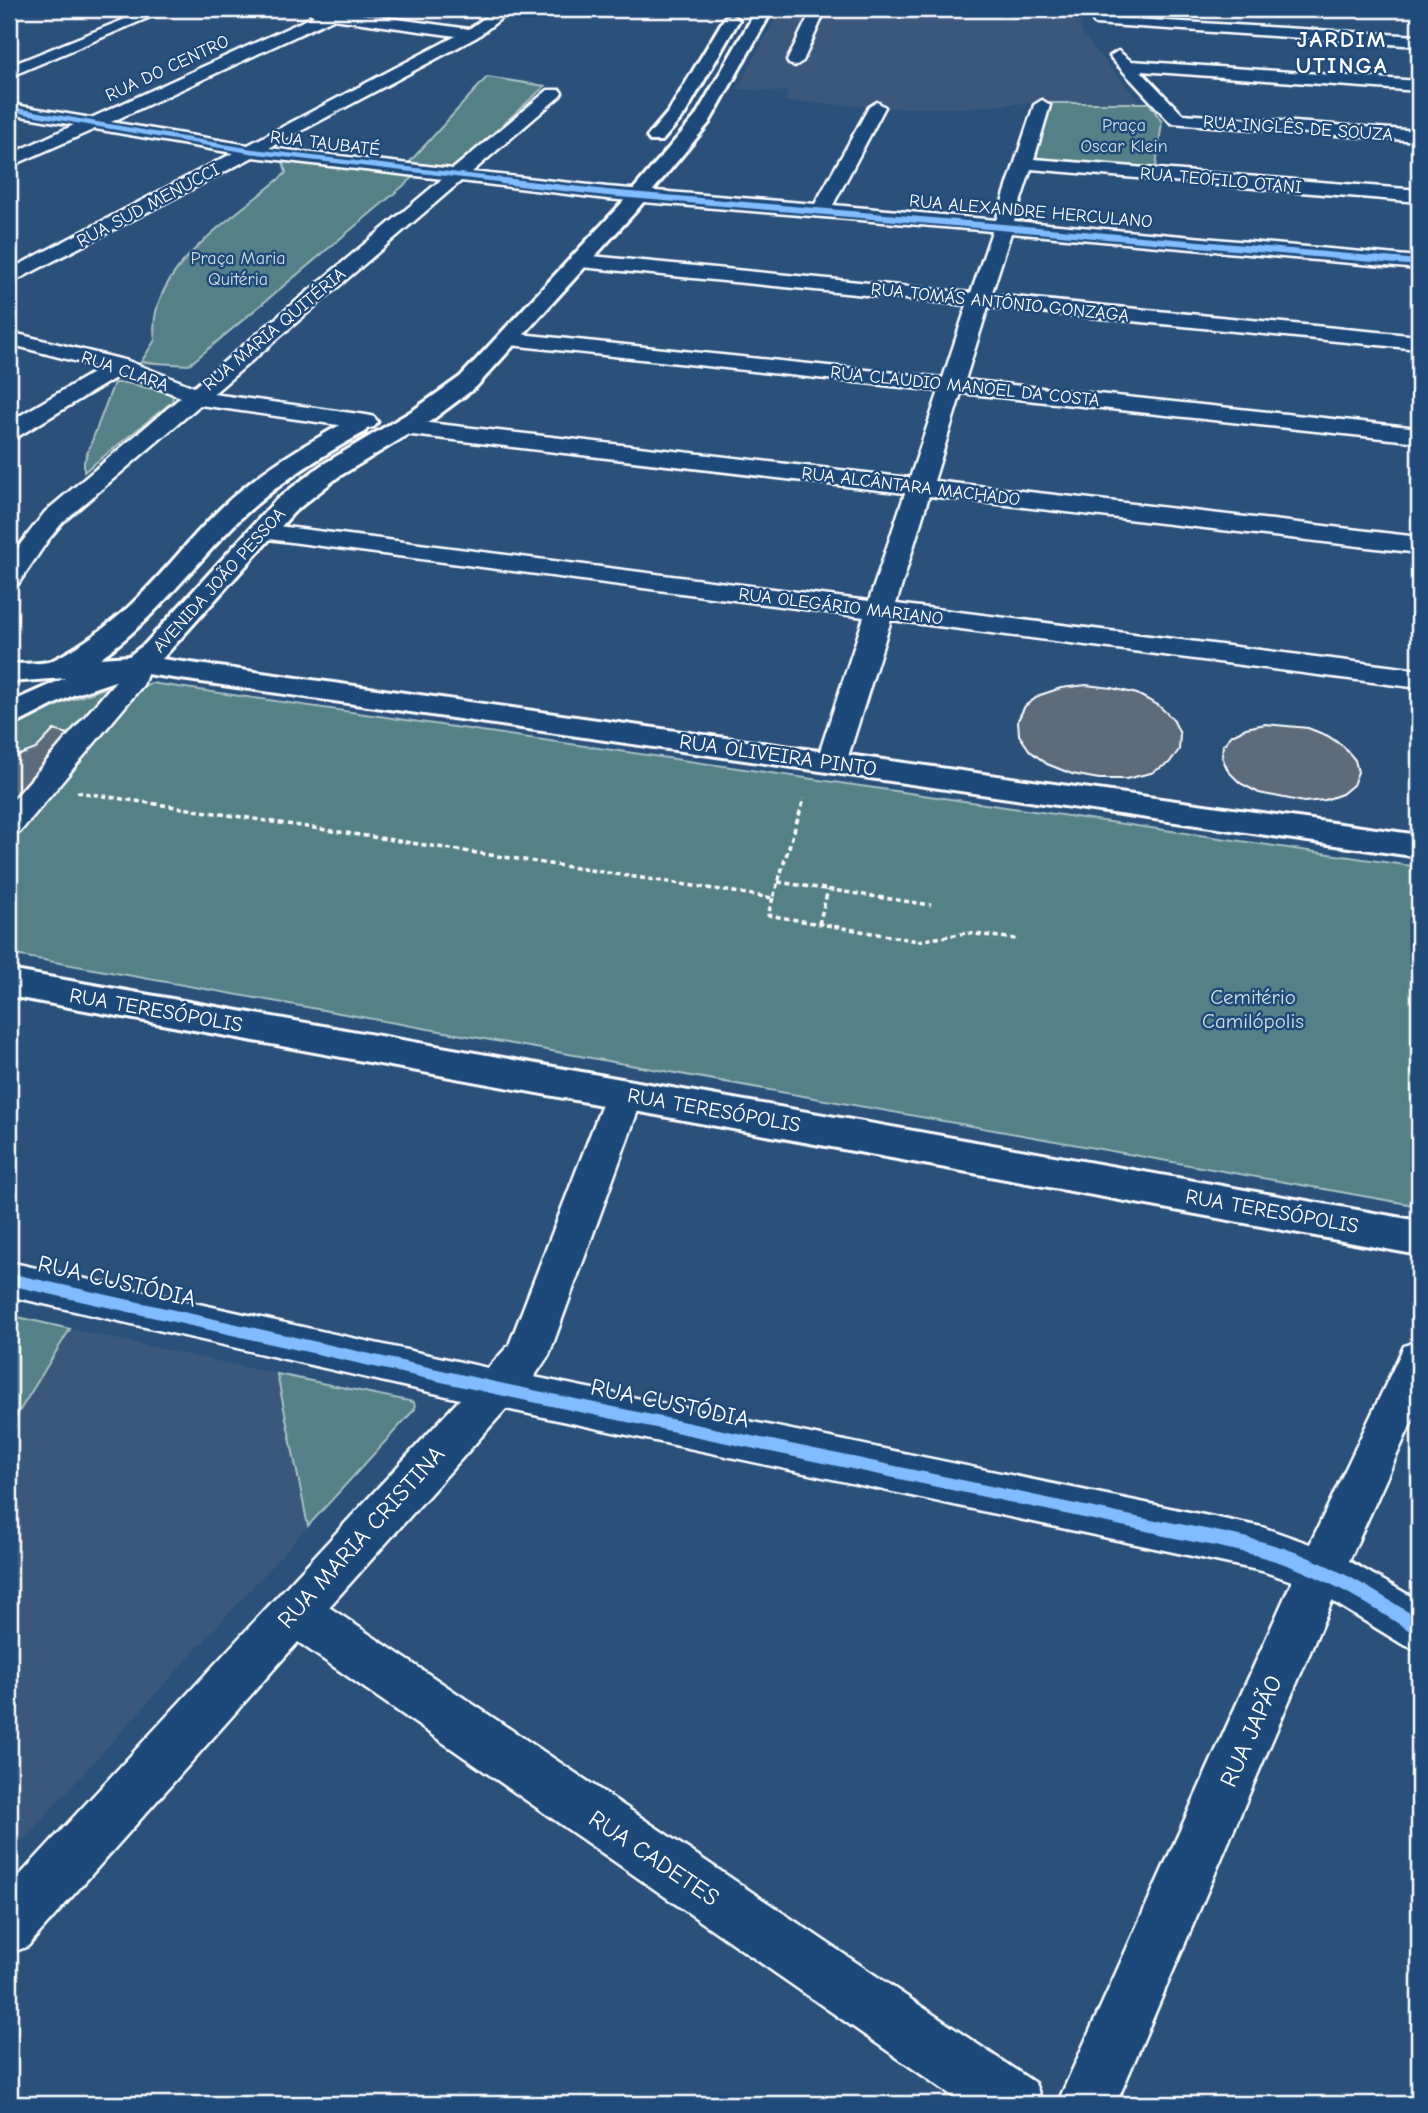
<svg xmlns="http://www.w3.org/2000/svg" width="1428" height="2113" viewBox="0 0 1428 2113" font-family="'Comic Neue',sans-serif">
	<rect width="100%" height="100%" fill="#2b517b"/>
	<filter id="ink" filterUnits="userSpaceOnUse"><feTurbulence type="fractalNoise" baseFrequency=".0143" numOctaves="2"/><feDisplacementMap in="SourceGraphic" scale="14" xChannelSelector="R" yChannelSelector="G"/><feConvolveMatrix kernelMatrix="1 2 1 2 8 2 1 2 1" color-interpolation-filters="sRGB"/></filter>
	<g filter="url(#ink)">
		<g fill="#3a597c">
			<polygon points="781,9 1109,9 1085,18 1080,26 1084,37 1141,103 1027,103 958,108 892,108 785,101 788,92 737,89"/>
			<polygon points="70,1329 277,1374 308,1526 9,1855 9,1428"/>
		</g>
		<g fill="#568087" stroke="#aac0c3" stroke-width="2">
			<polygon points="487,77 545,86 452,171 406,166"/>
			<polygon points="1052,103 1149,103 1162,122 1156,167 1151,170 1038,159 1036,156"/>
			<path d="M283 161 409 174 414 177 189 365 141 362 155 340C144 268 239 215 286 173Z"/>
			<polygon points="114,383 126,383 170,393 173,397 172,402 84,472 84,462"/>
			<polygon points="151,683 1419,867 1419,1206 9,954 9,837 135,689"/>
			<polygon points="114,685 115,690 9,813 9,729 56,705"/>
			<polygon points="9,1315 70,1329 9,1428"/>
			<polygon points="277,1374 414,1402 415,1409 308,1526"/>
		</g>
		<g fill="#5d6c7d" stroke="#fff" stroke-width="2">
			<polygon points="1086,685 1112,688 1137,694 1158,705 1173,719 1180,734 1179,750 1169,763 1151,773 1126,779 1099,779 1072,774 1047,764 1030,751 1019,735 1018,720 1025,706 1040,695 1061,688"/>
			<polygon points="1265,724 1308,728 1328,736 1344,747 1355,760 1358,772 1353,785 1342,794 1325,800 1304,802 1259,793 1240,783 1228,771 1222,757 1223,745 1232,735 1246,728"/>
			<polygon points="54,730 75,736 9,813 9,759 36,749"/>
		</g>
		<g fill="none" stroke-linecap="round" stroke-linejoin="round">
			<defs>
				<g id="minor">
					<polygon points="150,9 169,9 9,77 9,66"/>
					<path d="M311 9H349L347 12 469 29 497 9H513L477 37 269 148 453 169 548 90H560L562 93 560 96 472 172 607 187 815 204 869 107 877 102 885 107 833 205 996 220 1034 105 1042 100 1050 105 1034 159 1419 190V202L1031 169 1014 221 1419 257V269L1011 233 991 295 1419 336V349L988 307 965 380 1419 428V442L961 393 934 481 1419 537V553L929 496 896 604 1419 670V688L891 620 846 763 842 769 831 772 820 769 816 763 864 617 253 537 249 532 253 527 262 524 869 601 905 493 403 434 395 432 391 427 395 422 403 420 910 478 939 391 510 345 502 344 499 339 502 334 510 333 943 378 967 305 581 267 574 265 571 261 574 257 581 255 971 293 992 231 607 199 461 181 213 394 366 415 374 417 378 422 374 427 366 429 200 405 63 522 48 540 18 584 9 586V559L45 512 181 397 122 374 17 437 9 439V422L101 368 9 344V332L128 361 194 387 442 179 253 157 9 284V270L233 153 95 129 9 167V155L74 125 9 114V104L91 118 314 16 309 12ZM333 19 456 36 248 145 111 122Z"/>
					<polygon points="812,9 826,9 803,61 795,66 789,64 787,61"/>
					<polygon points="1100,17 1419,36 1419,46 1095,24 1093,21 1095,18"/>
					<polygon points="1118,51 1131,61 1419,81 1419,91 1141,71 1182,114 1419,131 1419,141 1171,123 1112,59 1110,56"/>
					<polygon points="137,655 147,658 151,664 143,685 20,832 9,835 9,805 119,677 127,658"/>
					<polygon points="625,1080 638,1084 644,1094 549,1355 534,1377 1262,1527 1310,1544 1404,1346 1419,1341 1419,1406 1349,1561 1419,1601 1419,1651 1402,1644 1332,1601 1116,2104 1057,2104 1292,1581 1262,1571 506,1409 329,1607 1035,2083 1043,2104 964,2104 298,1642 28,1946 9,1954 9,1887 460,1399 9,1296 9,1262 488,1368 509,1345 606,1094 612,1084"/>
				</g>
				<g id="major">
					<path d="M757 9H773L709 123 635 212 476 387 432 420 338 477 294 512 162 659 1419 835V857L139 673 73 695 20 722 9 724V703L65 678 9 682V664C21 663 40 665 51 661 76 649 101 631 122 613 158 581 187 541 221 508 251 479 285 456 321 436 335 428 348 418 365 422L368 427 365 432C320 456 278 483 241 518 193 565 156 619 100 658L129 656 145 644 276 500 320 466 415 409 460 377 621 204 695 117Z"/>
					<polygon points="731,15 739,20 685,114 662,141 650,141 647,137 669,111 725,17"/>
					<polygon points="9,970 1419,1221 1419,1255 9,996"/>
				</g>
			</defs>
			<use href="#minor" stroke="#fff" stroke-width="5"/>
			<use href="#major" stroke="#fff" stroke-width="6"/>
			<g stroke="#fff" stroke-width="3.5" stroke-dasharray="5 3.5" stroke-linecap="butt">
				<polyline points="77,792 773,898 804,799"/>
				<polyline points="778,882 931,905"/>
				<polyline points="773,898 768,915 918,941 967,933 1016,939"/>
				<polyline points="819,924 828,890"/>
			</g>
			<use href="#minor" fill="#1f4a7a" fill-rule="evenodd"/>
			<use href="#major" fill="#1f4a7a" fill-rule="evenodd"/>
			<defs>
				<polyline id="cycleway-far3" points="9,109 251,151 517,182"/>
				<polyline id="cycleway-far2" points="502,181 607,193 1419,263"/>
				<polyline id="cycleway-far1" points="9,1279 495,1388 1170,1530"/>
				<path id="cycleway" d="M1162 1528C1195 1535 1229 1540 1261 1549 1319 1564 1370 1596 1419 1628"/>
			</defs>
			<use href="#cycleway-far3" stroke="#1f4a7a" stroke-width="6"/>
			<use href="#cycleway-far2" stroke="#1f4a7a" stroke-width="9"/>
			<use href="#cycleway-far1" stroke="#1f4a7a" stroke-width="17"/>
			<use href="#cycleway" stroke="#1f4a7a" stroke-width="19"/>
			<use href="#cycleway-far3" stroke="#80bcff" stroke-width="4.5"/>
			<use href="#cycleway-far2" stroke="#80bcff" stroke-width="6"/>
			<use href="#cycleway-far1" stroke="#80bcff" stroke-width="12"/>
			<use href="#cycleway" stroke="#80bcff" stroke-width="15"/>
		</g>
	</g>
	<g text-anchor="middle" stroke-width="5" stroke-linejoin="round" paint-order="stroke">
		<g font-size="18" fill="#fff" stroke="#1f4a7a">
			<text transform="translate(167 68) rotate(-25)" y="6">RUA DO CENTRO</text>
			<text transform="translate(1298 128) rotate(4)" y="6">RUA INGLÊS DE SOUZA</text>
			<text transform="translate(325 143) rotate(7)" y="6">RUA TAUBATÉ</text>
			<text transform="translate(1221 180) rotate(5)" y="6">RUA TEOFILO OTANI</text>
			<text transform="translate(148 205) rotate(-28)" y="6">RUA SUD MENUCCI</text>
			<text transform="translate(1031 211) rotate(5)" y="6">RUA ALEXANDRE HERCULANO</text>
			<text transform="translate(1000 302) rotate(6)" y="6">RUA TOMÁS ANTÔNIO GONZAGA</text>
			<text transform="translate(274 329) rotate(-40)" y="6">RUA MARIA QUITÉRIA</text>
			<text transform="translate(125 371) rotate(19)" y="6">RUA CLARA</text>
			<text transform="translate(965 386) rotate(6)" y="6">RUA CLAUDIO MANOEL DA COSTA</text>
			<text transform="translate(911 486) rotate(7)" y="6">RUA ALCÂNTARA MACHADO</text>
			<text transform="translate(219 580) rotate(-48)" y="6">AVENIDA JOÃO PESSOA</text>
			<text transform="translate(841 606) rotate(7)" y="6">RUA OLEGÁRIO MARIANO</text>
		</g>
		<g font-size="18" fill="#d5dfe1" stroke="#1f4a7a">
			<text x="1124" y="131">Praça<tspan x="1124" dy="21">Oscar Klein</tspan></text>
			<text x="238" y="264">Praça Maria<tspan x="238" dy="21">Quitéria</tspan></text>
		</g>
		<g font-size="21" fill="#fff" stroke="#1f4a7a">
			<text transform="translate(778 755) rotate(8)" y="7">RUA OLIVEIRA PINTO</text>
			<text transform="translate(156 1010) rotate(10)" y="7">RUA TERESÓPOLIS</text>
			<text transform="translate(714 1110) rotate(10)" y="7">RUA TERESÓPOLIS</text>
			<text transform="translate(1272 1211) rotate(10)" y="7">RUA TERESÓPOLIS</text>
		</g>
		<g font-size="21" fill="#d5dfe1" stroke="#1f4a7a">
			<text x="1253" y="1004">Cemitério<tspan x="1253" dy="24">Camilópolis</tspan></text>
		</g>
		<g font-size="23" font-weight="bold" letter-spacing="2" fill="#fff" stroke="#1f4a7a">
			<text x="1342" y="47">JARDIM<tspan x="1342" dy="26">UTINGA</tspan></text>
		</g>
		<g font-size="24" fill="#fff" stroke="#1f4a7a">
			<text transform="translate(117 1281) rotate(13)" y="8">RUA CUSTÓDIA</text>
			<text transform="translate(670 1403) rotate(12)" y="8">RUA CUSTÓDIA</text>
			<text transform="translate(361 1537) rotate(-48)" y="8">RUA MARIA CRISTINA</text>
			<text transform="translate(1251 1731) rotate(-66)" y="8">RUA JAPÃO</text>
			<text transform="translate(654 1858) rotate(34)" y="8">RUA CADETES</text>
		</g>
	</g>
	<rect width="1428" height="2113" fill="none" stroke="#1f4a7a" stroke-width="35"/>
	<rect x="18" y="18" width="1393" height="2078" fill="none" stroke="#fff" stroke-width="2.5" filter="url(#ink)"/>
</svg>
